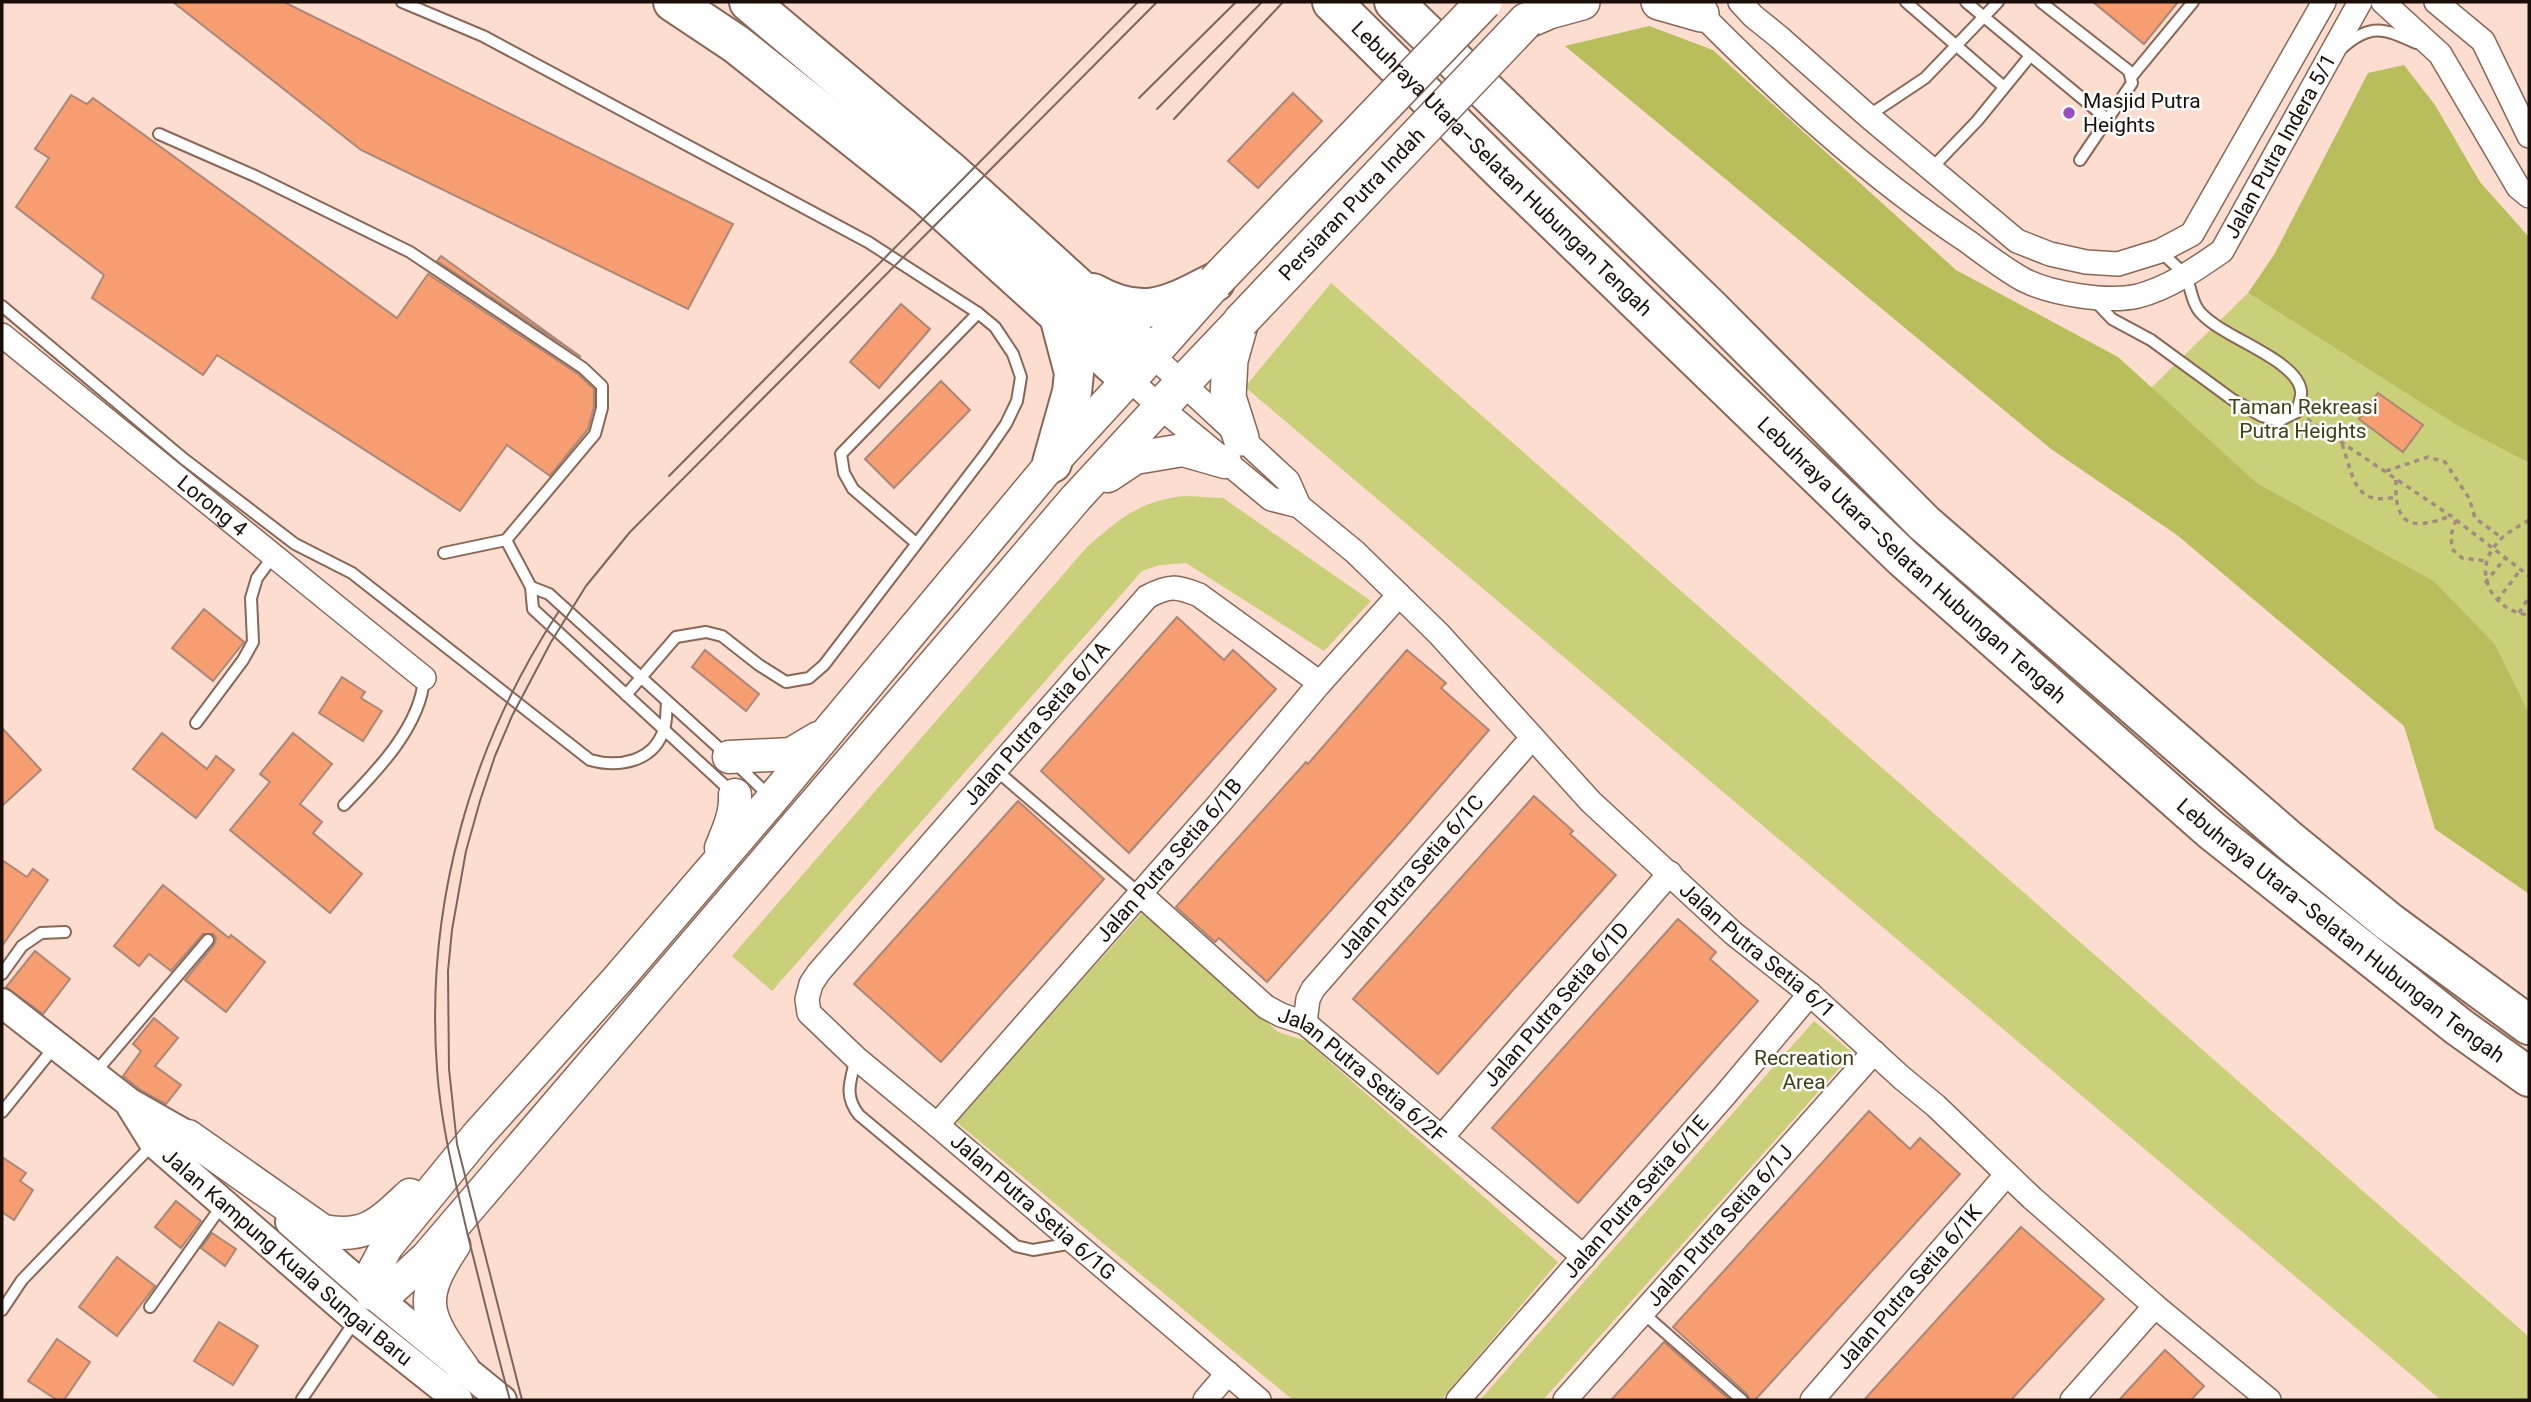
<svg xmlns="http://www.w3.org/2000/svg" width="2531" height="1402" viewBox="0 0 2531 1402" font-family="Roboto,sans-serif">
	<rect width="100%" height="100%" fill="#fcddcf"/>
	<g fill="#cacf79">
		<polygon points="1331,283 2529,1337 2529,1400 2441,1400 1245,387"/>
		<polygon points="2248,293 2458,426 2529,463 2529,713 2495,644 2434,581 2257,483 2151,388"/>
		<path d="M1185 496 1223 498 1371 601 1324 651 1186 563 1160 565 1142 571 772 991 732 956 1087 547C1119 519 1141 500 1185 496Z"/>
		<polygon points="1142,913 1278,1032 1306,1041 1558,1262 1441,1400 1293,1400 955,1121"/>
		<polygon points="1814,1021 1853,1053 1543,1400 1480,1400"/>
	</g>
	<g fill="#b9be5c">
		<polygon points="1649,26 1713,50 1956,270 2118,357 2257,483 2434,581 2495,644 2529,713 2529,894 2435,829 2404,726 2177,535 2051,449 1565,46"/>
		<polygon points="2404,65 2435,105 2480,182 2529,237 2529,463 2458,426 2248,293 2274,255 2368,73"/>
	</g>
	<g fill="#f69d71" stroke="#aa8776" stroke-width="2">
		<polygon points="173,2 284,2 733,224 688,309 361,150"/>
		<polygon points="2093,2 2178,2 2144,44"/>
		<polygon points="1293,93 1322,121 1258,188 1228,161"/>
		<polygon points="71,95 87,104 93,98 397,318 428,274 578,374 594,389 594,407 588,429 550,476 507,445 460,511 217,355 203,375 92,298 104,275 16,207 49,158 35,149"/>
		<polygon points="441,256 581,357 437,261"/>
		<polygon points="901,304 930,329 879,388 850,362"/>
		<polygon points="941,381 970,410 894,488 865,459"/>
		<polygon points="2378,393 2423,425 2403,452 2359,419"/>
		<polygon points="204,609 244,642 213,681 172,648"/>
		<polygon points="1177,617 1224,660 1233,650 1276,689 1129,853 1041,771"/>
		<polygon points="705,650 759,694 746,711 692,667"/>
		<polygon points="1407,650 1446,683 1441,688 1489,730 1405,827 1267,982 1219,938 1215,942 1176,907 1306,762 1308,764"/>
		<polygon points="342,677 365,692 361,698 382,711 363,741 319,713"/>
		<polygon points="2,728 41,770 2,806"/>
		<polygon points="162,733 207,769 216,756 234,770 196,818 133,769"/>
		<polygon points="293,733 332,764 300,804 322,822 313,833 362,874 330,913 230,830 270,782 260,774"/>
		<polygon points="1534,796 1573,831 1570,834 1616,875 1438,1074 1353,999"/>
		<polygon points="1018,801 1104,879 941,1062 854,984"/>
		<polygon points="2,860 27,877 33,869 48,880 2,946"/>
		<polygon points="163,885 229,938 231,935 265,962 226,1012 185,980 214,945 216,938 213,934 203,934 171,971 149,954 139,966 114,946"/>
		<polygon points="1678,919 1716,952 1710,959 1758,1001 1578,1203 1492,1128"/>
		<polygon points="35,951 70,979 43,1014 6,987"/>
		<polygon points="154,1018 178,1038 155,1066 181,1085 166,1104 139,1089 123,1076 141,1051 133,1044"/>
		<polygon points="1869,1111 1910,1149 1920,1138 1960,1174 1755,1400 1750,1400 1747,1394 1673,1327"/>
		<polygon points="2,1157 26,1173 20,1181 33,1190 14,1220 2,1212"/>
		<polygon points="176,1201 201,1221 181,1248 155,1227"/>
		<polygon points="2021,1227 2104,1299 2011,1400 1864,1400"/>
		<polygon points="212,1233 236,1249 225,1266 201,1248"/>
		<polygon points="117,1257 155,1286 117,1336 79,1307"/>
		<polygon points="219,1322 258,1346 233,1385 194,1361"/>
		<polygon points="57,1339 90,1362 64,1400 57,1400 28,1381"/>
		<polygon points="1664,1342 1730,1400 1611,1400"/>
		<polygon points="2165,1350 2204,1386 2191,1400 2119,1400"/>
	</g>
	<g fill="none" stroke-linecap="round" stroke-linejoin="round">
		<defs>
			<g id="service">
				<polyline points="402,2 483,36 868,242 978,313 995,327 1013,354 1021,377 1017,401 1006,424 986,453 824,665 809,678 786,682 759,665 722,636 706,632 676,637 626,695"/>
				<polyline points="1906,2 2004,87"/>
				<polyline points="1966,2 2107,119"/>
				<polyline points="2041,2 2129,71 2132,83 2080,160"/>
				<path d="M2342 48C2370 23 2384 28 2416 43"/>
				<polyline points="2132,76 2193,2"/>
				<polyline points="1868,116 1925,78 1998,2"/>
				<polyline points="159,134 255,176 410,252 583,368 602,386 602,408 595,434 506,540 444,553"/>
				<polyline points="1930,170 1977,121 2030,56"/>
				<path d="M2095 301 2112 319 2151 340 2233 400 2262 416 2279 421 2297 412C2298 406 2302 397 2301 391 2297 359 2222 338 2200 312 2191 302 2192 289 2186 278 2181 268 2167 259 2160 251"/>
				<path d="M2 306 184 459 295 544 352 573 590 760C619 768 654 762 664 729 667 721 666 710 667 702"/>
				<polyline points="506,540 531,587 533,609 734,794"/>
				<polyline points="916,543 853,489 844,473 841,454 978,313"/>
				<polyline points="531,587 549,594 729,757 761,788 766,799"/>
				<polyline points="196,723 243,660 253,642 251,598 257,578 274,555"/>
				<polyline points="997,771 1139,893"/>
				<path d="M344 805C376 772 421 726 424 678"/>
				<polyline points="2,974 22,946 41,933 65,932"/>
				<path d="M856 1058C851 1080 843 1095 859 1115L1016 1246 1033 1250 1073 1243"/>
				<polyline points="94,1074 208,940"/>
				<polyline points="2,1112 56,1045"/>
				<polyline points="150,1307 223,1204"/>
				<polyline points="2,1310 22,1280 154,1143"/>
				<polyline points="1643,1313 1742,1400"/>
				<polyline points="302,1399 355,1321"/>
			</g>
			<g id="minor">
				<polyline points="1740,2 1753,16 1779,37 1868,116 2017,241 2050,254 2086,262 2118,264 2160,251 2192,234 2324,2"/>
				<polyline points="2383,2 2440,54 2518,187 2529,196"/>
				<polyline points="2436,2 2483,41 2529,136"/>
				<path id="s1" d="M1693 6C1778 92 1866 174 1967 241 1985 254 2004 269 2024 280 2052 294 2107 303 2138 296 2169 288 2196 269 2222 251L2360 2"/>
				<path id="s2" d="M2 335 424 678"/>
				<polyline points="1151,354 1288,481 1299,506"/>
				<path id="s3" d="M1129 379 1160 407 1271 499 1299 506 1355 552 1439 634 1591 802 1733 933 1810 994 1902 1078 1936 1106 2032 1198 2155 1306 2269 1400"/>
				<path id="s4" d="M1139 893 1266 1007 1281 1015 1305 1023 1584 1257"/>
				<path id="s5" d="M1305 1023 1308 999 1313 989 1532 738"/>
				<path id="s6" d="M937 1125 1218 805 1320 683 1399 595"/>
				<path id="s7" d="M1442 1137 1670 873"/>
				<polyline points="1205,1400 1228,1373"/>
				<path id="s8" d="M1259 1400 937 1125 856 1058 809 1013 807 999 811 984 819 972 1147 597C1169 585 1176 586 1199 595L1320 683"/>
				<path id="s9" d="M1458 1400 1725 1095 1810 994"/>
				<path id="s10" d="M1565 1400 1874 1052"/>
				<path id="s11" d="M1812 1400 2007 1174"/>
				<polyline points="2072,1400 2155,1306"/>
			</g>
			<g id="tertiary">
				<polyline points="2,1003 130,1103 188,1136 206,1151"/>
				<path id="s12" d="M131 1106 154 1143 356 1319 458 1400"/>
				<polyline points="290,1222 372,1294 502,1400"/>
			</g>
			<g id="secondary">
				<polyline points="1129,379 1052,463 768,804 617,980 477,1136 387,1246 373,1272 370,1280 372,1294 392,1289 427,1257 1076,498 1160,407"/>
				<polyline points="1108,476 1135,458 1183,450 1225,462"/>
				<polyline points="729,757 791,754 818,738"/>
				<path d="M721 848C728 831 736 814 735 795"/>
				<path d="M188 1136 323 1231C366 1239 380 1223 410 1195"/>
				<path d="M454 1245C416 1301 426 1316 463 1368"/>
			</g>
			<g id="primary">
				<polyline points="1659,2 1701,14"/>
				<polyline points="1526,21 1549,11 1582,2"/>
				<polyline points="1132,376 1211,287"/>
				<polyline points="1160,407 1239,324"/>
				<polyline points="1241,438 1228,397 1230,360 1241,321"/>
			</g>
			<g id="motorway">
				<polyline points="673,2 736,44 927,196 1129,379"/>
				<polyline points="749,2 950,171 1151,354"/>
				<path id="s13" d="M1332 2 1498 167 1903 558 2211 830 2459 1027 2529 1077"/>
				<polyline points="1394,2 1710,308 1924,523 2290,841 2389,922 2529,1025"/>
				<path d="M1093 293C1143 321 1169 306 1215 282"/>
				<polyline points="1052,463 1072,392 1074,373 1059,316"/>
			</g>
		</defs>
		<use href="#service" stroke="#896757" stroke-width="14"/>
		<use href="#minor" stroke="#896757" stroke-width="26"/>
		<use href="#tertiary" stroke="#896757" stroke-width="32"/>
		<use href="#secondary" stroke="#896757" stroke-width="35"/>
		<use href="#primary" stroke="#896757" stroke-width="38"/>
		<use href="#motorway" stroke="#896757" stroke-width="42"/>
		<g stroke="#a28b80" stroke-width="3.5" stroke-dasharray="5 5" stroke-linecap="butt">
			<polyline points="2307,419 2451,516 2529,576"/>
			<path d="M2342 444C2353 475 2354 507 2395 497"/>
			<polyline points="2386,471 2428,457 2445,462 2469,498 2475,518 2502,538"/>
			<path d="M2396 480C2394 526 2411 531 2451 516"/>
			<polyline points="2456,520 2451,535 2452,549 2462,558 2487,561"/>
			<path d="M2529 520C2516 528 2503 534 2494 547 2472 577 2496 612 2529 615"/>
			<polyline points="2485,583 2506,557"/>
			<polyline points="2497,601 2521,569"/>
			<polyline points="2519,613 2529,597"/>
		</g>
		<use href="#service" stroke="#fff" stroke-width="10"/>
		<use href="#minor" stroke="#fff" stroke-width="23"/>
		<use href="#tertiary" stroke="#fff" stroke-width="28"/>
		<use href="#secondary" stroke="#fff" stroke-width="32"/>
		<use href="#primary" stroke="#fff" stroke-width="35"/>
		<use href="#motorway" stroke="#fff" stroke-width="38"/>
		<g stroke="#7b665d" stroke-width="2">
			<polyline points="1139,98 1236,2"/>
			<polyline points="1157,109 1262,2"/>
			<polyline points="1174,119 1283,2"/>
			<polyline points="669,476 1138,2"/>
			<path d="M510 1400C495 1346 482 1291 468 1236 455 1180 441 1126 437 1069 425 907 470 746 559 611"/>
			<polyline points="522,1400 457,1144 449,1069 448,971 452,930 466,851 480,801 495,756 512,716 551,642 586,586 630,532 1157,2"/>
		</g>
		<defs>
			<g id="primary-bridge">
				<polyline points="1215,282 1484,2"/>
				<path id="s14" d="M1241 321 1526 21"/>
			</g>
		</defs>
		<use href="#primary-bridge" stroke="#896757" stroke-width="38" stroke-linecap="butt"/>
		<use href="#primary-bridge" stroke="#fff" stroke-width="35"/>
	</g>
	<circle fill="#944ec2" stroke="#fff" stroke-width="2.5" cx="2069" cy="113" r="7"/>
	<g text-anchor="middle" stroke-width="5" stroke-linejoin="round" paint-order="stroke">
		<g font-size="21" fill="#1b0e08" stroke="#fff" text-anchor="start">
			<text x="2083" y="108">Masjid Putra<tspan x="2083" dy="24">Heights</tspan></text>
		</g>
		<g font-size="21" fill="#1b0e08" stroke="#fff">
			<text dy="7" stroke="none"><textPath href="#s1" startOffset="763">Jalan Putra Indera 5/1</textPath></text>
			<text dy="7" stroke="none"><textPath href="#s13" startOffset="238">Lebuhraya Utara–Selatan Hubungan Tengah</textPath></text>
			<text dy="7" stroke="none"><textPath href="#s14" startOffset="161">Persiaran Putra Indah</textPath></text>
			<text dy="7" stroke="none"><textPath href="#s2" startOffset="271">Lorong 4</textPath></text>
			<text dy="7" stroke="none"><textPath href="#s13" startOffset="805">Lebuhraya Utara–Selatan Hubungan Tengah</textPath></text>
			<text dy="7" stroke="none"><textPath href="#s8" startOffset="968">Jalan Putra Setia 6/1A</textPath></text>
			<text dy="7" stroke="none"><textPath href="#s6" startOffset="352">Jalan Putra Setia 6/1B</textPath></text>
			<text dy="7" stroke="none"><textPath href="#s5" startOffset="184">Jalan Putra Setia 6/1C</textPath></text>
			<text dy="7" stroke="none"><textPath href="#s13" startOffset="1372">Lebuhraya Utara–Selatan Hubungan Tengah</textPath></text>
			<text dy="7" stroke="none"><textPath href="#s3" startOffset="854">Jalan Putra Setia 6/1</textPath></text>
			<text dy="7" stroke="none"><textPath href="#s7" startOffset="175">Jalan Putra Setia 6/1D</textPath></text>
			<text dy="7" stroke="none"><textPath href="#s4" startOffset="289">Jalan Putra Setia 6/2F</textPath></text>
			<text dy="7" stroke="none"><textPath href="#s9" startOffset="270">Jalan Putra Setia 6/1E</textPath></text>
			<text transform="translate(1033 1207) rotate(41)" y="7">Jalan Putra Setia 6/1G</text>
			<text dy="7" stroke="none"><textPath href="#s10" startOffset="233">Jalan Putra Setia 6/1J</textPath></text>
			<text dy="7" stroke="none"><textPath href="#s12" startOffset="219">Jalan Kampung Kuala Sungai Baru</textPath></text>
			<text dy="7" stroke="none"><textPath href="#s11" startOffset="149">Jalan Putra Setia 6/1K</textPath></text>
		</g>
		<g font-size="21" fill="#3f4117" stroke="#fff">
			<text x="2303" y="414">Taman Rekreasi<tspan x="2303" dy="24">Putra Heights</tspan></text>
			<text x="1804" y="1065">Recreation<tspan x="1804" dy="24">Area</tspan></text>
		</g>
	</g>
	<rect width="2531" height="1402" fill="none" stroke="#1b0e08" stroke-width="7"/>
</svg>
